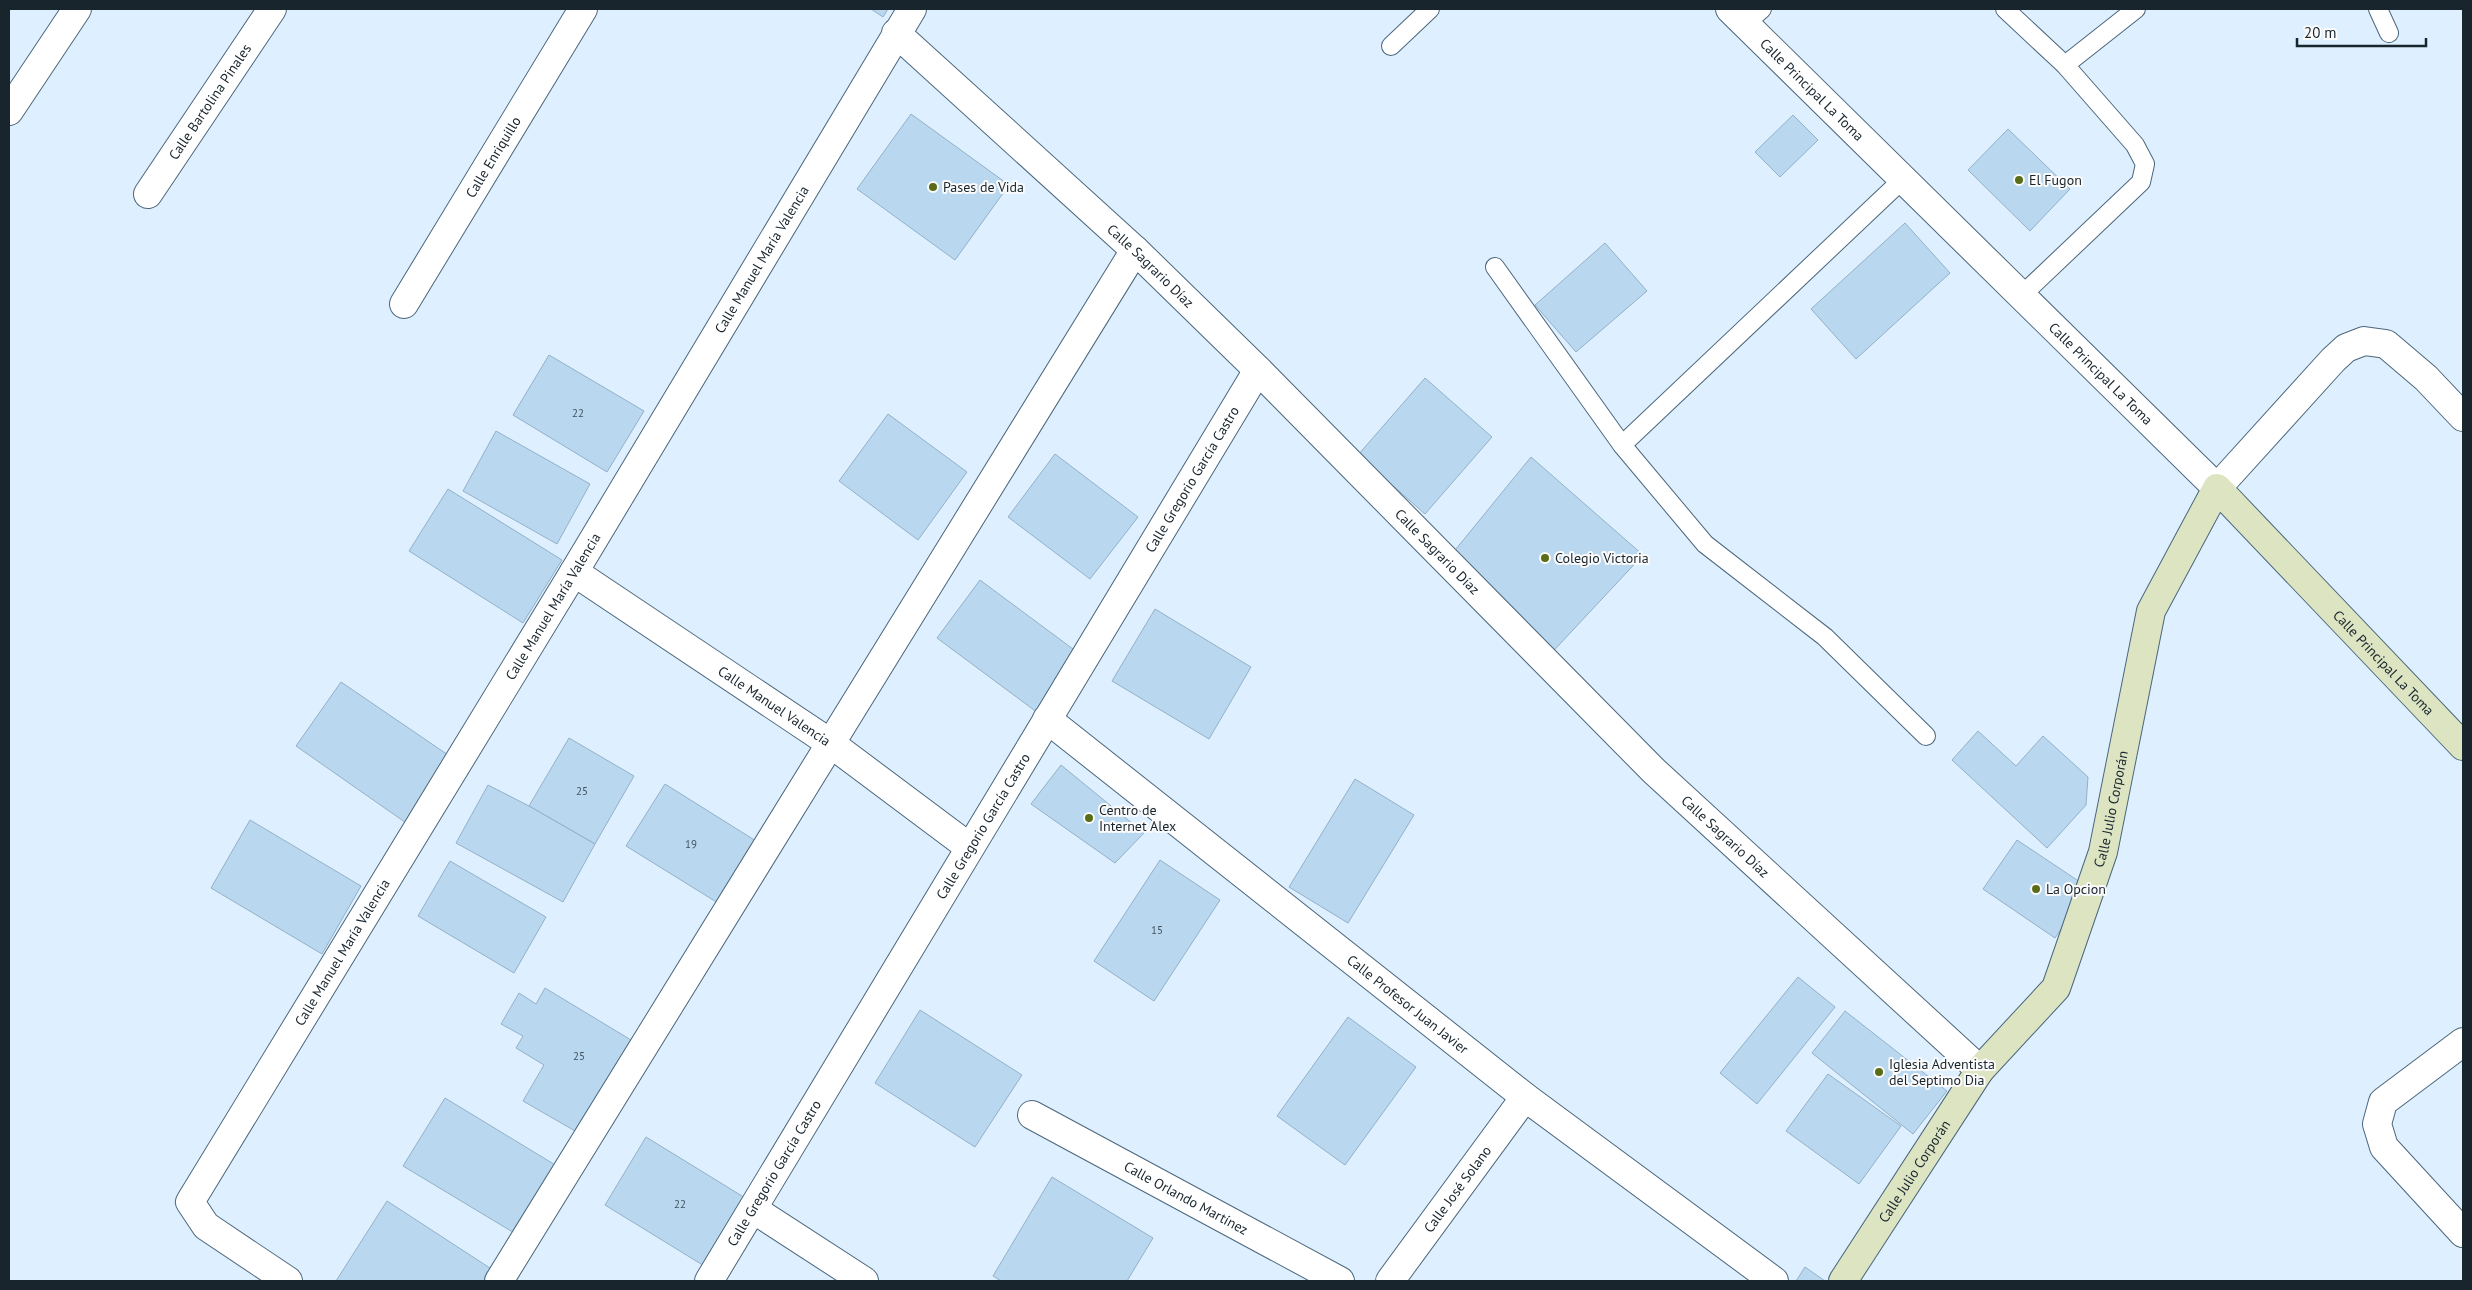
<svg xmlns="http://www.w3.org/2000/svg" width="2472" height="1290" viewBox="0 0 2472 1290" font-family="'PT Sans',sans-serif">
	<rect width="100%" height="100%" fill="#def0ff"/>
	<g fill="#b9d8ef" stroke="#92b0c7">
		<polygon points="871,9 888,9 883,17"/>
		<polygon points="911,114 1009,185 955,260 857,189"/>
		<polygon points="1793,115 1818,140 1780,177 1755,152"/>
		<polygon points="2008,129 2070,189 2030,231 1968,170"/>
		<polygon points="1905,223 1950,273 1856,359 1811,309"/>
		<polygon points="1605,243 1647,291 1576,352 1535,305"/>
		<polygon points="549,355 644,411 607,472 513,415"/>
		<polygon points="1425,378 1492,437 1425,514 1358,455"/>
		<polygon points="888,414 967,472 918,540 839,481"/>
		<polygon points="496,431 590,484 557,544 463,491"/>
		<polygon points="1055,454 1138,517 1090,579 1008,517"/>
		<polygon points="1531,457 1643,555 1544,661 1447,560"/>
		<polygon points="448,489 562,560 523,623 409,551"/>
		<polygon points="980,580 1081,655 1038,713 937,638"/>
		<polygon points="1155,609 1251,667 1209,739 1112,681"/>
		<polygon points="341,682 454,759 409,825 296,746"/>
		<polygon points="1978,731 2016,766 2043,736 2088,777 2086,805 2047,848 1952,760"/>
		<polygon points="569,738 634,776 595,844 529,806"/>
		<polygon points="1061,765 1144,833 1115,863 1031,804"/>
		<polygon points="1355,779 1414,815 1348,923 1289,887"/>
		<polygon points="665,784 756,841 718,903 626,846"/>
		<polygon points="488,785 529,806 595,844 563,902 456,843"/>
		<polygon points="250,820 361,886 322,954 211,888"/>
		<polygon points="2017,840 2089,888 2055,938 1983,889"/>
		<polygon points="1160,860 1220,900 1154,1001 1094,961"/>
		<polygon points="450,861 546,917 514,973 418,916"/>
		<polygon points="1798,977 1835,1007 1757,1104 1720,1073"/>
		<polygon points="545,988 636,1043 582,1135 523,1101 544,1065 516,1048 523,1036 501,1024 519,993 536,1004"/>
		<polygon points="920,1010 1022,1075 975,1147 875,1083"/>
		<polygon points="1845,1011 1947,1091 1913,1134 1812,1053"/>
		<polygon points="1348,1017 1416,1067 1345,1165 1277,1116"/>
		<polygon points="1828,1074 1901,1126 1859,1184 1786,1131"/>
		<polygon points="445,1098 557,1166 516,1234 403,1166"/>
		<polygon points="646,1137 755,1204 714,1272 605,1205"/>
		<polygon points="1052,1177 1153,1238 1127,1281 1001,1281 993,1276"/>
		<polygon points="387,1201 493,1270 486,1281 336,1281"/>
		<polygon points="1805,1267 1825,1281 1796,1281"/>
	</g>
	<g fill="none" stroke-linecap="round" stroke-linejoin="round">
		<defs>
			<g id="lane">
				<polyline points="2005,9 2065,65 2135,145 2145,164 2141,182 2021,296"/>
				<polyline points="2378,9 2389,33"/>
				<polyline points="1745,24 1762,9"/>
				<polyline points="1391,46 1430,9"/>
				<polyline points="2065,65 2136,9"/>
				<polyline points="1495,267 1622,445 1902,180"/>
				<polyline points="1622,445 1705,544 1825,637 1926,736"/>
			</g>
			<g id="street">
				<path id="s1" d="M1730 9 2217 488 2333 360 2346 348 2364 341 2386 344 2426 378 2463 417"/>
				<path id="s2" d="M896 33 1135 250 1258 370 1654 771 1980 1070"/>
				<polyline points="9,111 77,9"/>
				<path id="s3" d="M148 194 272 9"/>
				<path id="s4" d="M404 304 583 9"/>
				<path id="s5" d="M574 572 830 743 969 847"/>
				<path id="s6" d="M1047 719 1525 1097 1774 1281"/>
				<polyline points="2463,1042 2383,1102 2377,1124 2384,1147 2463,1233"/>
				<path id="s7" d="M1032 1115 1340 1281"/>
				<polyline points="753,1209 864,1281"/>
				<path id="s8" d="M288 1281 206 1226 190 1202 574 572 912 9"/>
				<polyline points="499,1281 1135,250"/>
				<path id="s9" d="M709 1281 1258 370"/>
				<path id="s10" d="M1390 1281 1525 1097"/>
			</g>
			<g id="secondary">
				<path id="s11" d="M1843 1281 1980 1070 2056 988 2103 852 2151 611 2217 488 2463 746"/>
			</g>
		</defs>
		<use href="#lane" stroke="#4b667b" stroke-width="20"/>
		<use href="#street" stroke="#4b667b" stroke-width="30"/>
		<use href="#secondary" stroke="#4b667b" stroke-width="30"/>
		<use href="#lane" stroke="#fff" stroke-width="18"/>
		<use href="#street" stroke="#fff" stroke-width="28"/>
		<use href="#secondary" stroke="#dce4c2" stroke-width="28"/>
	</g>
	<g fill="#5a6c18" stroke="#fbfbfb" stroke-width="2">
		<circle cx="2019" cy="180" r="5"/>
		<circle cx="933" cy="187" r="5"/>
		<circle cx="1545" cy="558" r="5"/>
		<circle cx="1089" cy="818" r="5"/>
		<circle cx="2036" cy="889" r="5"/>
		<circle cx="1879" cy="1072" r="5"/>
	</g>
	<g text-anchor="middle" stroke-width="4" stroke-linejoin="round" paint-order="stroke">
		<g font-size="11" fill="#41525e">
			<text x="578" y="417">22</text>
			<text x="582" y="795">25</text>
			<text x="691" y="848">19</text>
			<text x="1157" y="934">15</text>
			<text x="579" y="1060">25</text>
			<text x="680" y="1208">22</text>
		</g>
		<g font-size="14" fill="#19252d" stroke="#fbfbfb">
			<text dy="5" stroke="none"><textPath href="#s1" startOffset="115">Calle Principal La Toma</textPath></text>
			<text dy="5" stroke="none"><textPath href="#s3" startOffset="111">Calle Bartolina Pinales</textPath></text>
			<text dy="5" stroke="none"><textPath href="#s4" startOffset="172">Calle Enriquillo</textPath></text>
			<text dy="5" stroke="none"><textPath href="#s8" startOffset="1230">Calle Manuel María Valencia</textPath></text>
			<text dy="5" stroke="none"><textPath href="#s2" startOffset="345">Calle Sagrario Díaz</textPath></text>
			<text dy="5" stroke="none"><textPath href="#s1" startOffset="520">Calle Principal La Toma</textPath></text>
			<text dy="5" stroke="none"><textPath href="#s9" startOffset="936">Calle Gregorio García Castro</textPath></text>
			<text dy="5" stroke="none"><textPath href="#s2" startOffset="750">Calle Sagrario Díaz</textPath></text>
			<text dy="5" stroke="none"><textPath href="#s8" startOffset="825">Calle Manuel María Valencia</textPath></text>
			<text dy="5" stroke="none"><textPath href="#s11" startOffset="1134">Calle Principal La Toma</textPath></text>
			<text dy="5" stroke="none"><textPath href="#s5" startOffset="241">Calle Manuel Valencia</textPath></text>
			<text dy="5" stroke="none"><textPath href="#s11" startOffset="551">Calle Julio Corporán</textPath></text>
			<text dy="5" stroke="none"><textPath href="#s9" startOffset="531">Calle Gregorio García Castro</textPath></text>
			<text dy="5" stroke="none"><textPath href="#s2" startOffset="1155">Calle Sagrario Díaz</textPath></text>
			<text dy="5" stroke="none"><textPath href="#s8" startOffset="420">Calle Manuel María Valencia</textPath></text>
			<text dy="5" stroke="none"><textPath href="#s6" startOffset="460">Calle Profesor Juan Javier</textPath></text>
			<text dy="5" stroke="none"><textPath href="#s11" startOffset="131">Calle Julio Corporán</textPath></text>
			<text dy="5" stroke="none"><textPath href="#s9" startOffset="126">Calle Gregorio García Castro</textPath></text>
			<text dy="5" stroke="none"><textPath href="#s10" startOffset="114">Calle José Solano</textPath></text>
			<text dy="5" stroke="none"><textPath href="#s7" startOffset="175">Calle Orlando Martínez</textPath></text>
		</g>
		<g font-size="14" fill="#19252d" stroke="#fbfbfb" text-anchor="start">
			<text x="2029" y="185">El Fugon</text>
			<text x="943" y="192">Pases de Vida</text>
			<text x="1555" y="563">Colegio Victoria</text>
			<text x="1099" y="815">Centro de<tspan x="1099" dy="16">Internet Alex</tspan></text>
			<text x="2046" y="894">La Opcion</text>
			<text x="1889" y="1069">Iglesia Adventista<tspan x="1889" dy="16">del Septimo Dia</tspan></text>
		</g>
	</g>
	<rect width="2472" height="1290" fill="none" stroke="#19252d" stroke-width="20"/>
	<path d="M2297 38v8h129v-8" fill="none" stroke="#19252d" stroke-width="2.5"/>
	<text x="2304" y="38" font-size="15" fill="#19252d" stroke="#fbfbfb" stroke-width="4" paint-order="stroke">20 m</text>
</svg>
